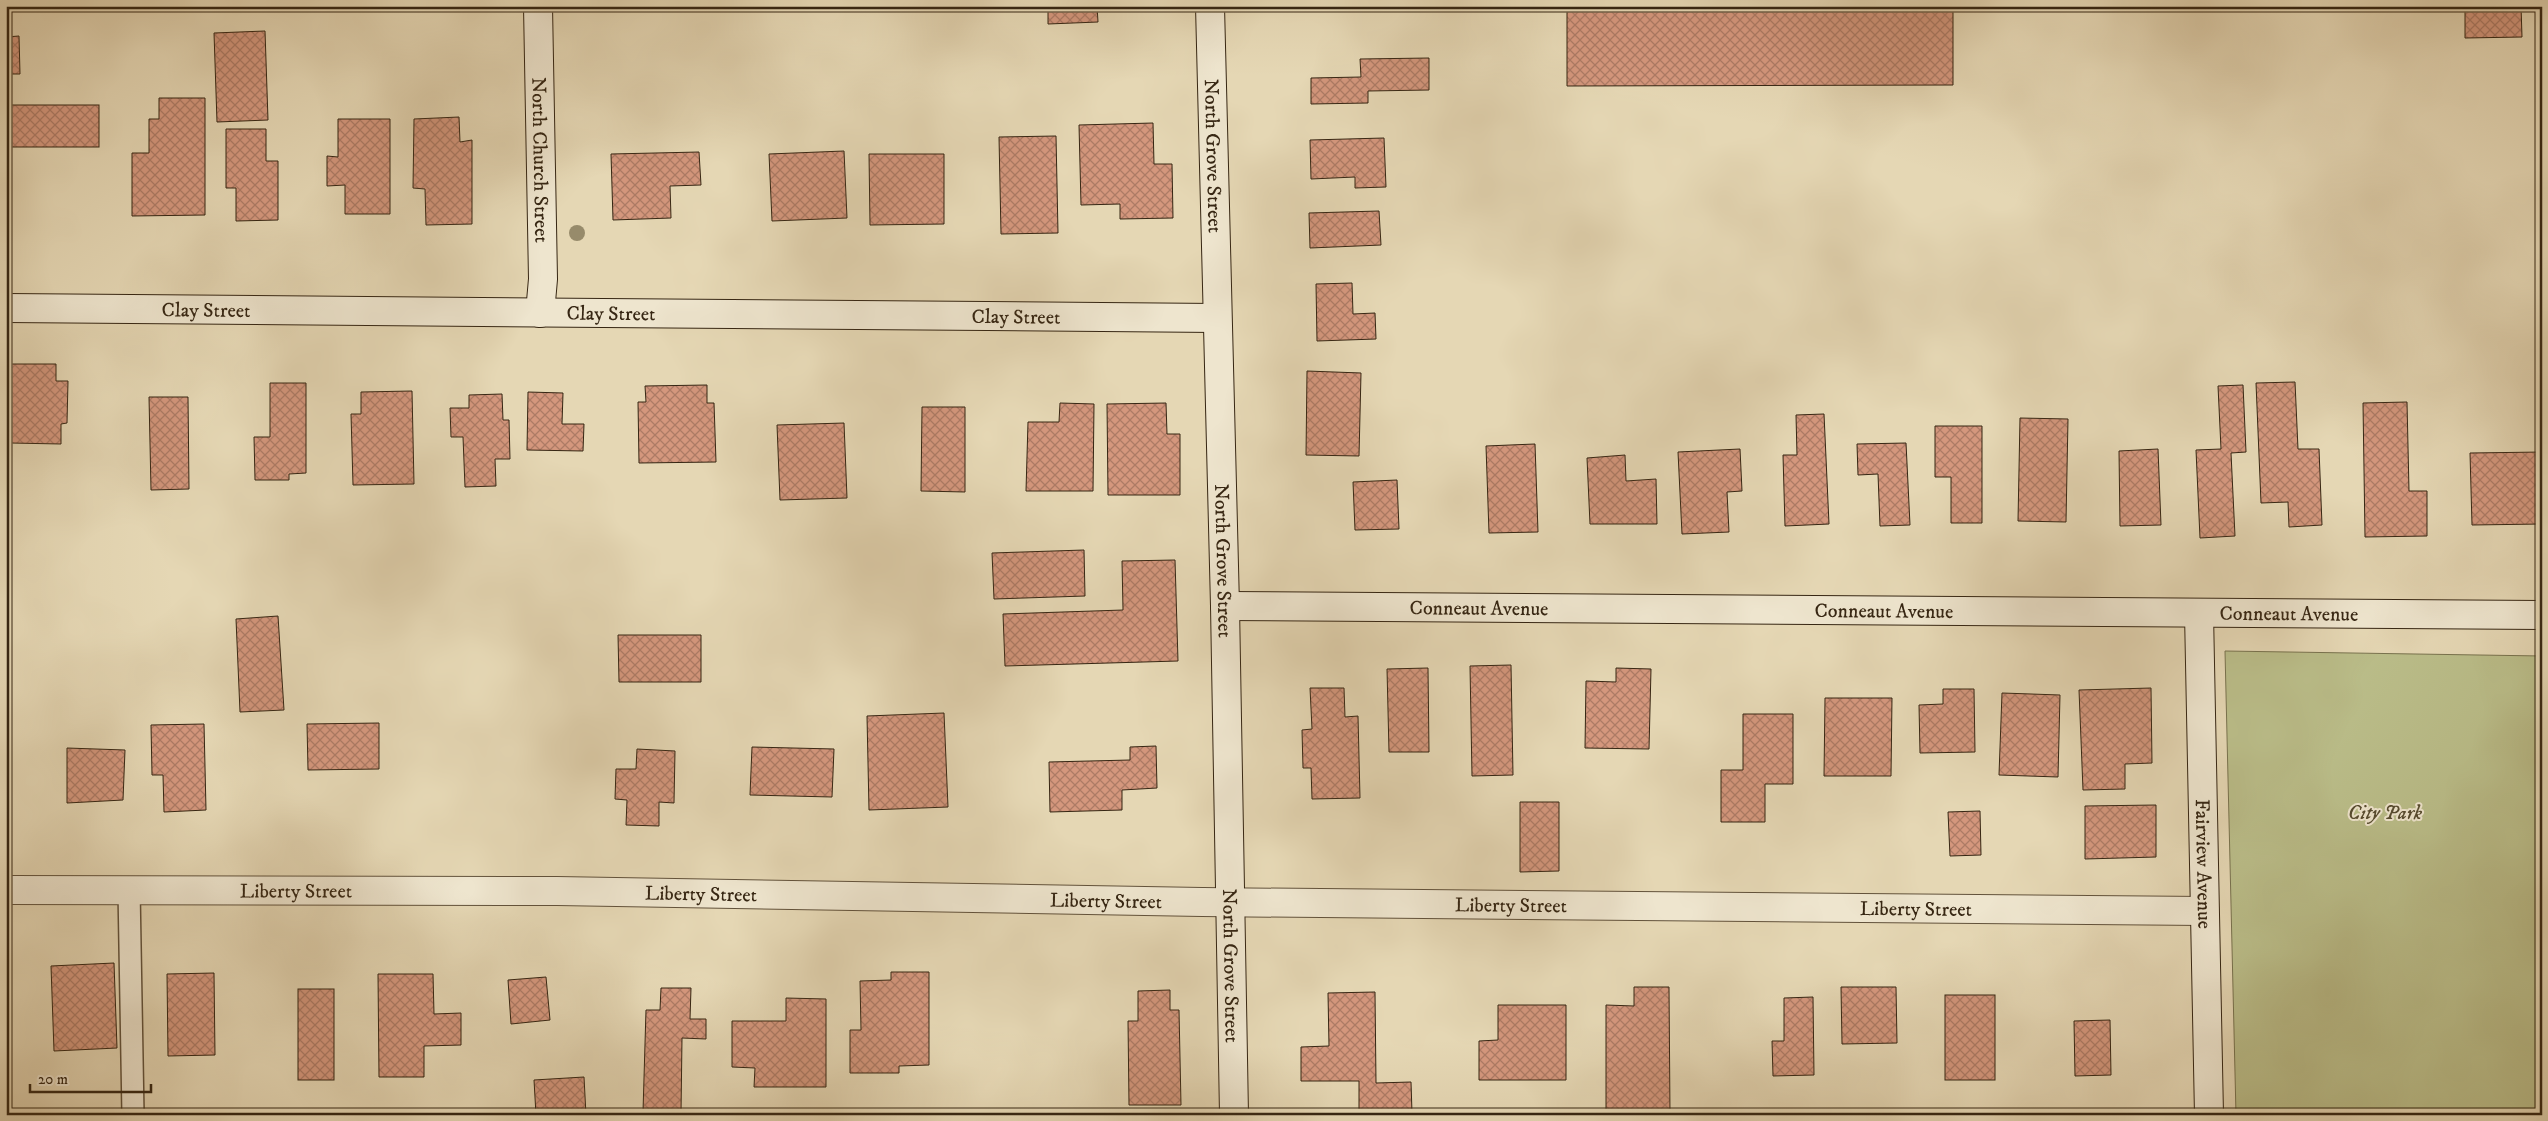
<svg xmlns="http://www.w3.org/2000/svg" width="2548" height="1121" viewBox="0 0 2548 1121" font-family="'IM FELL DW Pica',serif">
	<defs>
		<pattern id="building-cross-hatch" width="8" height="8" patternUnits="userSpaceOnUse" patternTransform="scale(1.25)"><rect width="8" height="8" fill="#d4977d"/><path d="M0 0l8 8M0 8l8-8" fill="none" stroke="#ad7b65"/></pattern>
	</defs>
	<rect width="100%" height="100%" fill="#e5d7b4"/>
	<filter id="stains"><feTurbulence type="fractalNoise" baseFrequency=".004" numOctaves="4"/><feColorMatrix values="0 0 0 0 .2 0 0 0 0 .09 0 0 0 0 .02 0 0 0 .5 -.17"/></filter>
	<radialGradient id="worn" r=".72"><stop offset=".6" stop-color="#630" stop-opacity="0"/><stop offset="1" stop-color="#630" stop-opacity=".3"/></radialGradient>
	<polygon fill="#babd89" stroke="#78724e" points="2225,651 2542,656 2542,1115 2236,1115"/>
	<g fill="url(#building-cross-hatch)" stroke="#362613">
		<polygon points="1048,6 1097,6 1098,22 1048,24"/>
		<polygon points="1567,6 1953,6 1953,85 1567,86"/>
		<polygon points="2465,6 2521,6 2522,37 2465,38"/>
		<polygon points="265,31 268,120 217,122 214,33"/>
		<polygon points="19,36 20,74 6,74 6,37"/>
		<polygon points="1429,58 1429,90 1368,91 1368,103 1311,104 1311,78 1361,77 1360,59"/>
		<polygon points="159,98 205,98 205,215 132,216 132,153 149,153 149,119 159,119"/>
		<rect x="6" y="105" width="93" height="42"/>
		<polygon points="459,117 460,142 472,140 472,224 426,225 425,189 413,188 414,119"/>
		<polygon points="338,119 390,119 390,214 345,214 345,185 327,186 327,156 338,157"/>
		<polygon points="1153,123 1154,164 1172,164 1173,218 1120,219 1120,204 1081,205 1079,125"/>
		<polygon points="226,129 266,129 266,161 278,161 278,220 236,221 236,188 226,188"/>
		<polygon points="1056,136 1058,233 1001,234 999,137"/>
		<polygon points="1384,138 1386,187 1355,188 1355,177 1311,179 1310,140"/>
		<polygon points="844,151 847,218 772,221 769,154"/>
		<polygon points="699,152 701,185 670,186 671,218 613,220 611,154"/>
		<polygon points="869,154 944,154 944,224 870,225"/>
		<polygon points="1379,211 1381,245 1310,248 1309,213"/>
		<polygon points="1352,283 1353,314 1375,313 1376,339 1317,341 1316,284"/>
		<polygon points="6,364 56,364 56,381 68,381 67,423 61,424 61,444 10,443 11,432 6,432"/>
		<polygon points="1307,371 1361,373 1359,456 1306,455"/>
		<polygon points="2295,382 2298,449 2319,449 2322,525 2289,527 2288,502 2261,503 2256,383"/>
		<polygon points="270,383 306,383 306,473 289,474 289,480 255,480 254,437 270,437"/>
		<polygon points="707,385 707,403 714,403 716,462 639,463 638,402 646,402 645,386"/>
		<polygon points="2243,385 2246,452 2231,453 2235,536 2200,538 2196,450 2221,449 2218,386"/>
		<polygon points="412,391 414,484 353,485 351,414 361,414 361,392"/>
		<polygon points="528,392 563,393 562,424 584,424 583,451 527,450"/>
		<polygon points="502,394 503,420 509,420 510,459 495,459 496,486 465,487 463,437 451,437 450,408 469,408 469,395"/>
		<polygon points="149,397 188,397 189,489 151,490"/>
		<polygon points="2407,402 2409,491 2427,491 2427,536 2365,537 2363,403"/>
		<polygon points="1060,403 1094,404 1093,491 1026,491 1028,422 1059,422"/>
		<polygon points="1166,403 1167,434 1180,434 1180,495 1108,495 1107,404"/>
		<polygon points="922,407 965,407 965,492 921,491"/>
		<polygon points="1824,414 1829,524 1785,526 1783,455 1797,455 1796,415"/>
		<polygon points="2020,418 2068,419 2066,522 2018,521"/>
		<polygon points="844,423 847,498 780,500 777,425"/>
		<polygon points="1935,426 1982,426 1982,523 1951,523 1951,477 1935,477"/>
		<polygon points="1906,443 1910,525 1880,526 1878,474 1858,475 1857,444"/>
		<polygon points="1535,444 1538,532 1489,533 1486,446"/>
		<polygon points="1740,449 1742,491 1727,492 1729,532 1682,534 1678,452"/>
		<polygon points="2158,449 2161,525 2120,526 2119,451"/>
		<polygon points="2542,452 2542,524 2472,525 2470,453"/>
		<polygon points="1625,455 1626,481 1656,479 1657,524 1590,524 1587,458"/>
		<polygon points="1397,480 1399,529 1355,530 1353,482"/>
		<polygon points="1084,550 1085,596 994,599 992,553"/>
		<polygon points="1175,560 1178,661 1005,666 1003,614 1123,610 1122,561"/>
		<polygon points="278,616 284,710 240,712 236,619"/>
		<polygon points="618,635 701,635 701,682 619,682"/>
		<polygon points="1511,665 1513,775 1472,776 1470,666"/>
		<polygon points="1428,668 1429,752 1389,752 1387,669"/>
		<polygon points="1616,668 1651,669 1649,749 1585,748 1586,681 1616,682"/>
		<polygon points="1310,688 1344,688 1345,717 1358,716 1360,798 1312,799 1311,768 1303,768 1302,730 1312,729"/>
		<polygon points="2151,688 2152,763 2125,764 2125,789 2083,790 2079,690"/>
		<polygon points="1943,689 1974,689 1975,752 1920,753 1919,705 1943,704"/>
		<polygon points="2002,693 2060,695 2058,777 1999,775"/>
		<polygon points="1825,698 1892,698 1891,776 1824,776"/>
		<polygon points="944,713 948,807 869,810 867,716"/>
		<polygon points="1743,714 1793,714 1793,784 1765,784 1765,822 1721,822 1721,770 1743,770"/>
		<polygon points="379,723 379,769 308,770 307,724"/>
		<polygon points="204,724 206,810 164,812 163,775 152,775 151,725"/>
		<polygon points="1156,746 1157,788 1122,790 1122,810 1050,812 1049,762 1130,760 1130,747"/>
		<polygon points="752,747 834,749 832,797 750,795"/>
		<polygon points="67,748 125,750 123,800 67,803"/>
		<polygon points="637,749 675,751 674,803 659,802 659,826 626,825 627,800 615,799 616,769 636,769"/>
		<polygon points="1520,802 1559,802 1559,871 1520,872"/>
		<polygon points="2156,805 2156,857 2085,859 2085,806"/>
		<polygon points="1980,811 1981,855 1950,856 1948,812"/>
		<polygon points="114,963 117,1048 54,1051 51,966"/>
		<polygon points="891,972 929,972 929,1065 899,1066 899,1073 850,1073 850,1030 861,1030 860,981 891,980"/>
		<polygon points="214,973 215,1055 168,1056 167,974"/>
		<polygon points="378,974 433,974 434,1014 461,1013 461,1045 424,1046 424,1077 379,1077"/>
		<polygon points="546,977 550,1020 511,1024 508,980"/>
		<polygon points="1634,987 1669,987 1670,1115 1606,1115 1606,1005 1634,1006"/>
		<polygon points="1841,987 1896,987 1897,1043 1842,1044"/>
		<polygon points="661,988 691,988 690,1019 706,1019 706,1039 682,1038 681,1113 643,1112 646,1010 660,1010"/>
		<rect x="298" y="989" width="36" height="91"/>
		<polygon points="1170,990 1170,1010 1179,1010 1181,1105 1129,1105 1128,1021 1138,1021 1138,991"/>
		<polygon points="1375,992 1376,1083 1411,1082 1412,1113 1359,1113 1359,1081 1301,1081 1301,1047 1329,1046 1328,993"/>
		<rect x="1945" y="995" width="50" height="85"/>
		<polygon points="1813,997 1814,1075 1773,1076 1772,1041 1784,1041 1784,998"/>
		<polygon points="786,998 826,999 826,1087 754,1087 755,1068 732,1067 732,1021 786,1021"/>
		<polygon points="1498,1005 1566,1005 1566,1080 1479,1080 1479,1041 1498,1040"/>
		<polygon points="2110,1020 2111,1075 2075,1076 2074,1021"/>
		<polygon points="584,1077 586,1115 536,1115 534,1080"/>
		<polygon points="59,1111 95,1113 95,1115 59,1115"/>
		<rect x="148" y="1113" width="26" height="2"/>
	</g>
	<g fill="none" stroke-linecap="round" stroke-linejoin="round">
		<defs>
			<polyline id="lane" points="129,889 133,1115"/>
			<g id="street">
				<path id="s1" d="M6 890 557 891 1202 902 2204 911"/>
			</g>
			<g id="secondary">
				<path id="s2" d="M538 6 543 279 540 313"/>
				<path id="s3" d="M1210 6 1225 606 1234 1115"/>
				<path id="s4" d="M6 308 1217 318"/>
				<path id="s5" d="M1225 606 2542 615"/>
				<path id="s6" d="M2199 613 2209 1115"/>
			</g>
		</defs>
		<use href="#lane" stroke="#62523b" stroke-width="24"/>
		<use href="#street" stroke="#62523b" stroke-width="30"/>
		<use href="#secondary" stroke="#362613" stroke-width="30"/>
		<use href="#lane" stroke="#eee5ce" stroke-width="21"/>
		<use href="#street" stroke="#eee5ce" stroke-width="28"/>
		<use href="#secondary" stroke="#eee5ce" stroke-width="28"/>
	</g>
	<circle fill="#978b6b" cx="577" cy="233" r="8"/>
	<g text-anchor="middle" stroke-width="4" stroke-linejoin="round" paint-order="stroke">
		<g font-size="20" fill="#362613" stroke="#eee5ce">
			<text dy="7" stroke="none"><textPath href="#s3" startOffset="150">North Grove Street</textPath></text>
			<text dy="7" stroke="none"><textPath href="#s2" startOffset="154">North Church Street</textPath></text>
			<text dy="7" stroke="none"><textPath href="#s4" startOffset="200">Clay Street</textPath></text>
			<text dy="7" stroke="none"><textPath href="#s4" startOffset="605">Clay Street</textPath></text>
			<text dy="7" stroke="none"><textPath href="#s4" startOffset="1010">Clay Street</textPath></text>
			<text dy="7" stroke="none"><textPath href="#s3" startOffset="555">North Grove Street</textPath></text>
			<text dy="7" stroke="none"><textPath href="#s5" startOffset="254">Conneaut Avenue</textPath></text>
			<text dy="7" stroke="none"><textPath href="#s5" startOffset="659">Conneaut Avenue</textPath></text>
			<text dy="7" stroke="none"><textPath href="#s5" startOffset="1064">Conneaut Avenue</textPath></text>
			<text dy="7" stroke="none"><textPath href="#s6" startOffset="251">Fairview Avenue</textPath></text>
			<text dy="7" stroke="none"><textPath href="#s1" startOffset="290">Liberty Street</textPath></text>
			<text dy="7" stroke="none"><textPath href="#s1" startOffset="695">Liberty Street</textPath></text>
			<text dy="7" stroke="none"><textPath href="#s1" startOffset="1100">Liberty Street</textPath></text>
			<text dy="7" stroke="none"><textPath href="#s1" startOffset="1505">Liberty Street</textPath></text>
			<text dy="7" stroke="none"><textPath href="#s1" startOffset="1910">Liberty Street</textPath></text>
			<text dy="7" stroke="none"><textPath href="#s3" startOffset="960">North Grove Street</textPath></text>
		</g>
		<g font-size="20" font-style="italic" fill="#574c30" stroke="#eee5ce">
			<text x="2385" y="819">City Park</text>
		</g>
	</g>
	<rect width="2548" height="1121" fill="none" stroke="#e5d7b4" stroke-width="25"/>
	<rect x="8" y="8" width="2533" height="1106" fill="none" stroke="#362613" stroke-width="2.5"/>
	<rect x="12" y="12" width="2523" height="1096" fill="none" stroke="#362613"/>
	<path d="M30 1084v8h121v-8" fill="none" stroke="#362613" stroke-width="2.5"/>
	<text x="38" y="1084" font-size="15" fill="#362613" stroke="#eee5ce" stroke-width="4" paint-order="stroke">20 m</text>
	<rect width="100%" height="100%" filter="url(#stains)"/>
	<rect width="100%" height="100%" fill="url(#worn)"/>
</svg>
